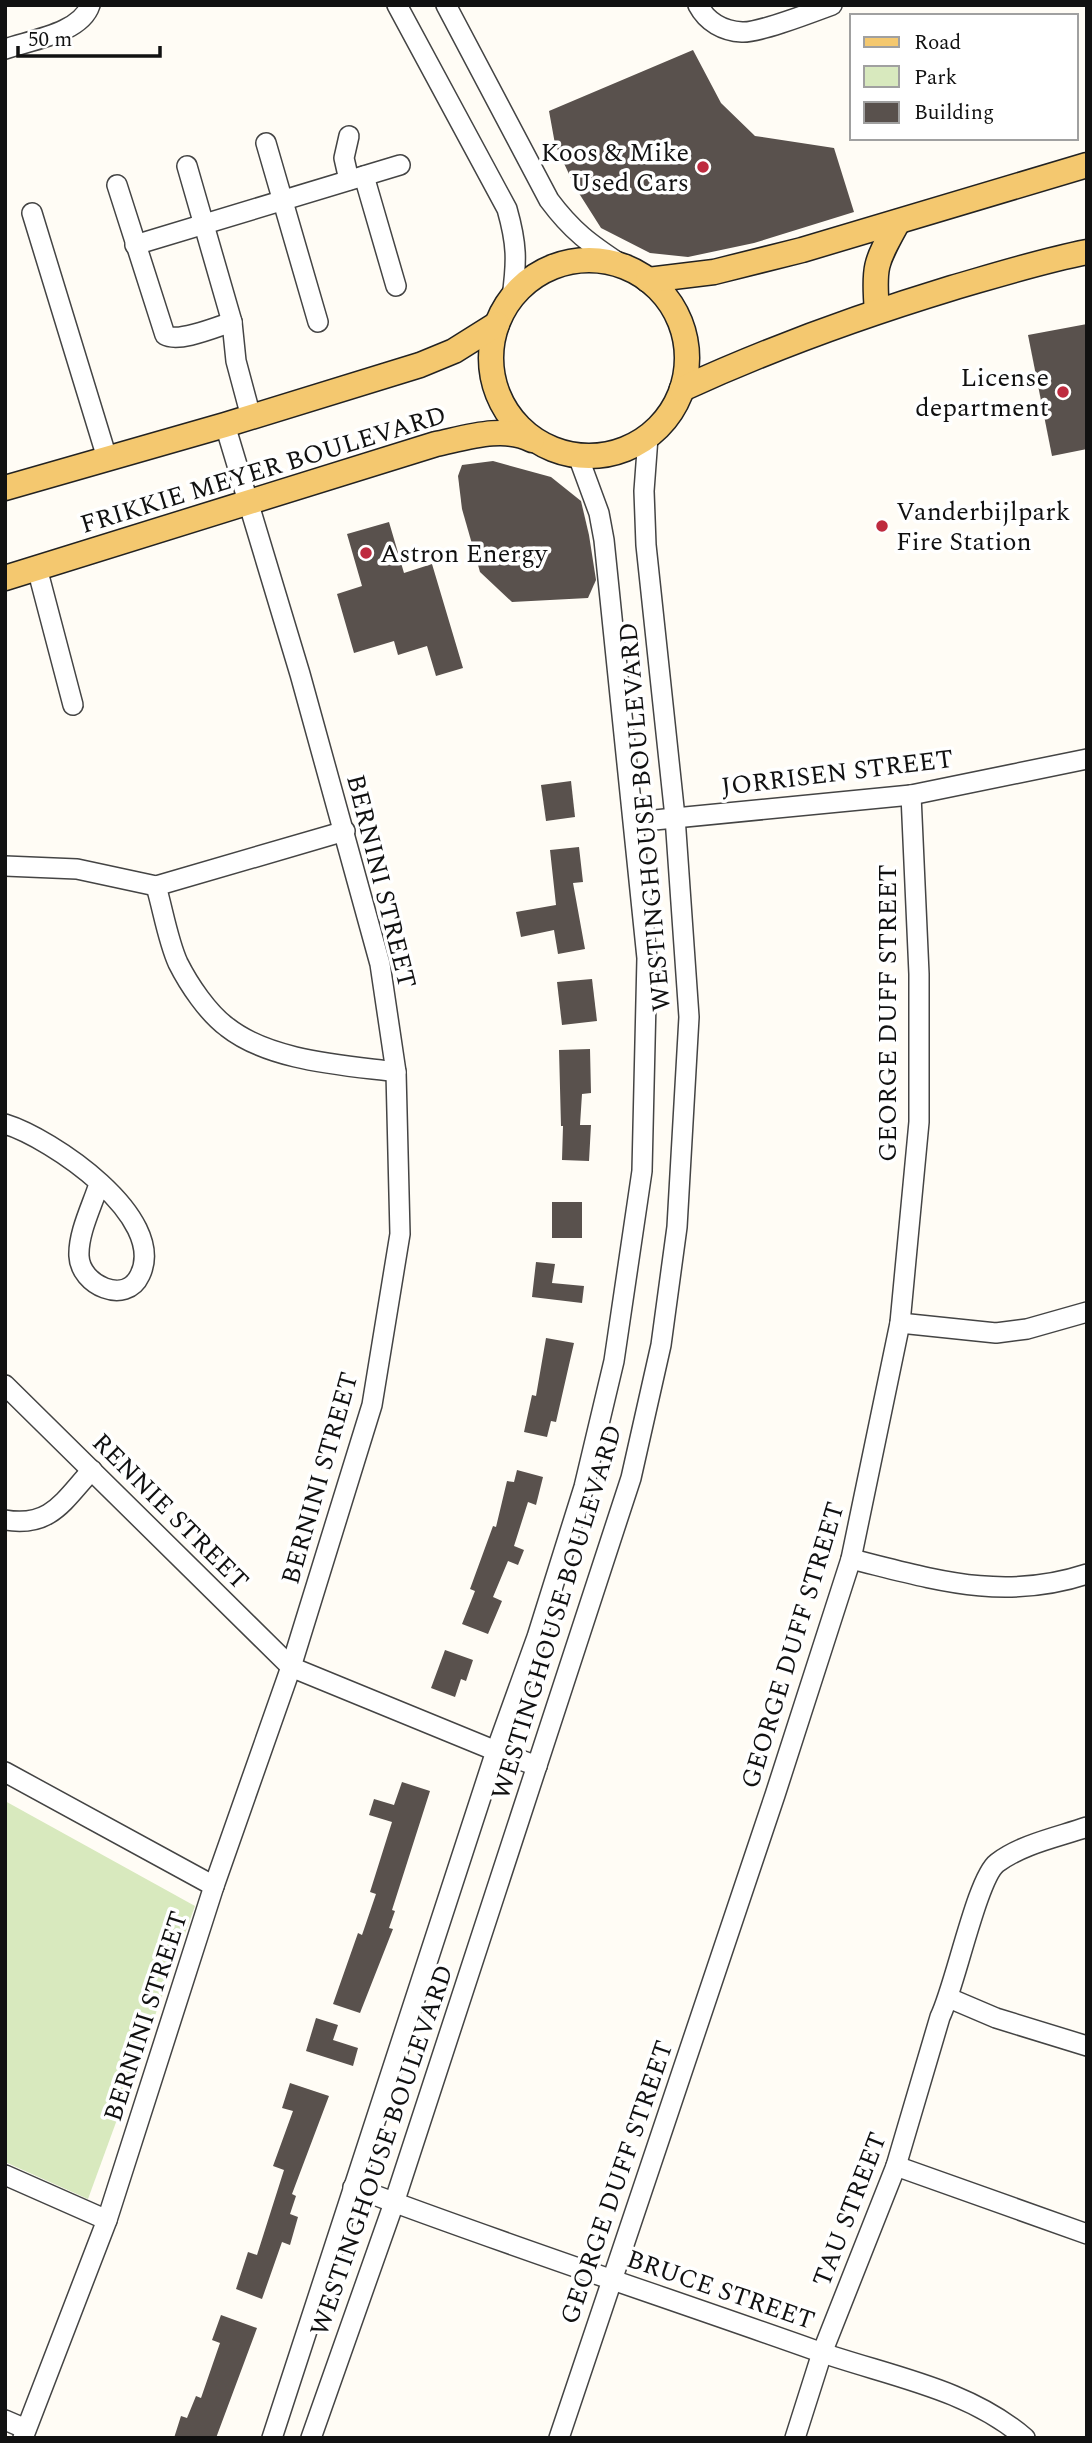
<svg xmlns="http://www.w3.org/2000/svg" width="1092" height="2443" viewBox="0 0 1092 2443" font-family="Spectral,serif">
	<rect width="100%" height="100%" fill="#fffcf5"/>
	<polygon fill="#d8e9be" points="5,1801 195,1906 88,2199 5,2162"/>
	<g fill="#59514d">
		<polygon points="693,50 721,103 755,136 834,148 854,212 754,243 688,257 650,253 601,228 575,187 555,144 549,111"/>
		<polygon points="1087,324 1087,449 1052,456 1028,335"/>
		<polygon points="493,461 551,477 581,501 589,535 596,580 588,598 512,602 480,572 462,509 458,476 462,465"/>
		<polygon points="389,522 404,573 432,564 463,668 436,676 427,646 398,655 394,641 354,653 337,594 362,586 347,534"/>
		<polygon points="571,781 575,817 546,821 541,785"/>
		<polygon points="579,847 583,882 573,883 585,949 558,954 554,930 521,937 516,912 556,905 550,850"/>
		<polygon points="592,979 597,1021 562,1025 557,982"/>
		<polygon points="590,1049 591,1093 582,1094 580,1125 591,1125 589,1161 562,1160 563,1126 561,1126 559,1050"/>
		<rect x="552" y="1202" width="30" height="36"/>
		<polygon points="536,1262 555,1264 552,1283 584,1286 582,1303 532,1297"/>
		<polygon points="546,1338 574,1343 556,1422 551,1421 547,1437 524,1432 532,1395 536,1396"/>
		<polygon points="517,1470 543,1477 536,1505 528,1502 514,1546 524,1550 518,1565 508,1561 493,1597 502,1601 488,1634 462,1624 475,1591 470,1589 493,1526 496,1527 507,1481 514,1482"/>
		<polygon points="445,1650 473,1660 466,1681 461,1679 455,1697 431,1688"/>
		<polygon points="402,1782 430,1791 392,1910 395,1911 389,1928 393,1929 360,2013 333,2004 358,1933 362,1935 376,1894 370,1892 392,1822 369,1815 374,1799 394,1805"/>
		<polygon points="316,2018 338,2025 333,2040 358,2048 353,2066 306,2051"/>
		<polygon points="290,2083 329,2096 292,2194 296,2196 290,2214 298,2217 290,2245 282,2242 262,2299 236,2289 248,2252 257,2255 284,2170 273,2166 293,2111 282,2108"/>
		<polygon points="221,2315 257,2328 216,2438 174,2438 181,2416 187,2418 196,2396 201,2398 220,2343 212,2340"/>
	</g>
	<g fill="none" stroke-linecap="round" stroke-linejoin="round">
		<defs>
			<g id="minor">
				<path d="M397 5 507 209C517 244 517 261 512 297"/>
				<path d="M446 5 549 200C572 231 590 244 622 265"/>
				<path d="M698 5C707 22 723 31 742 32 759 33 813 12 832 5"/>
				<path d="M5 49C31 40 81 33 90 5"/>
				<polyline points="266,143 318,322"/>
				<polyline points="187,166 232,322 236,361 251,417"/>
				<polyline points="364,176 396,286"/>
				<polyline points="349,180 344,158 349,136"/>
				<path d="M117 185 165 335C179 343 216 327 232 322"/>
				<polyline points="32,213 107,458"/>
				<polyline points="135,245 400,165"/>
				<polyline points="37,568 73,705"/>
				<polyline points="634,822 911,795 1087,759"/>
				<polyline points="5,866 77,869 156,886 345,831"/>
				<path d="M156 886C163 910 168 941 178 963 189 985 208 1013 227 1027 270 1061 343 1065 396 1072"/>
				<path d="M5 1124C51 1138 168 1217 140 1275 126 1306 80 1285 79 1256 78 1233 92 1206 99 1184"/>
				<polyline points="900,1323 996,1333 1027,1329 1087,1312"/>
				<polyline points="5,1385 291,1667 496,1751 537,1766"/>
				<path d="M5 1520C51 1528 64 1500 92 1470"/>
				<path d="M851 1559C933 1579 1002 1602 1087 1574"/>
				<polyline points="5,1772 214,1886"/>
				<polyline points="949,1998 996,2018 1087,2046"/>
				<polyline points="896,2166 1087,2234"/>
				<polyline points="5,2175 107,2220"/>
				<path d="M353 2187C506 2245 662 2296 817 2351 888 2376 967 2388 1025 2438"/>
				<polyline points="5,2420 26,2429"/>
				<polyline points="23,2438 107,2220 214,1886 291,1667 372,1405 400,1234 396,1072 380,964 300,674 225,425"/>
				<polyline points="272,2438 496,1751 537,1637 584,1487 614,1361 642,1171 647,958 604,540 599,513 578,456"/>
				<polyline points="311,2438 394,2203 631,1478 661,1345 677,1227 689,1017 675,817 646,545 644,491 648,437"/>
				<polyline points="559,2438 775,1795 851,1559 900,1323 919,1122 919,974 911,795"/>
				<path d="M795 2438 822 2353 896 2166 940 2017C955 1987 977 1878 997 1863 1022 1844 1058 1837 1087 1827"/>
			</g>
			<g id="major">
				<circle cx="589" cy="358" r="98"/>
				<polyline points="648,280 714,272 802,250 1087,165"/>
				<path d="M877 311C873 265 876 262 898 222"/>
				<path d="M682 389C769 349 860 316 952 288 997 275 1041 261 1087 252"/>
				<polyline points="5,488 225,425 420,365 454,351 497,324"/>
				<path d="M5 578 436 444C465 438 504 425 532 440"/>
			</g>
		</defs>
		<use href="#minor" stroke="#444" stroke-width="22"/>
		<use href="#major" stroke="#222" stroke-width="27"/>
		<use href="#minor" stroke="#fff" stroke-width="19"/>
		<use href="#major" stroke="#f4c86f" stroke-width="24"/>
	</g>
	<g fill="#be2b3f" stroke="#fff" stroke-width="2.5">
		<circle cx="703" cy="167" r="7"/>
		<circle cx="1063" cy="392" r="7"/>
		<circle cx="882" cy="526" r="7"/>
		<circle cx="366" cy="553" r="7"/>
	</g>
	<g text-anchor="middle" stroke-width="7" stroke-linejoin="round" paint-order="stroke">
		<g font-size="26" fill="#111" stroke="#fff" text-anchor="end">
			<text x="689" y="161">Koos &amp; Mike<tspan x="689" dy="30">Used Cars</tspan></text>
			<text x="1049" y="386">License<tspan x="1049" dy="30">department</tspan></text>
			<text x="896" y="520" text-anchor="start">Vanderbijlpark<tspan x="896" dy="30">Fire Station</tspan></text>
			<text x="380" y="562" text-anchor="start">Astron Energy</text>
		</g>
		<g font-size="26" fill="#111" stroke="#fff">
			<text transform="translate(263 469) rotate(-17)" y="9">FRIKKIE MEYER BOULEVARD</text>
			<text transform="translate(837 772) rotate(-7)" y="9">JORRISEN STREET</text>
			<text transform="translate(644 817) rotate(-95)" y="9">WESTINGHOUSE BOULEVARD</text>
			<text transform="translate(382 881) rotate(76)" y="9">BERNINI STREET</text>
			<text transform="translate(887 1013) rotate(-90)" y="9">GEORGE DUFF STREET</text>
			<text transform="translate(319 1478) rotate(-74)" y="9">BERNINI STREET</text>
			<text transform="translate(171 1511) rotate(45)" y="9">RENNIE STREET</text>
			<text transform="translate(556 1612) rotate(-73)" y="9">WESTINGHOUSE BOULEVARD</text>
			<text transform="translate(792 1645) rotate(-73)" y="9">GEORGE DUFF STREET</text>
			<text transform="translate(145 2016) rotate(-72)" y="9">BERNINI STREET</text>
			<text transform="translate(381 2150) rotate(-71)" y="9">WESTINGHOUSE BOULEVARD</text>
			<text transform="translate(616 2182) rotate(-71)" y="9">GEORGE DUFF STREET</text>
			<text transform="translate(849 2209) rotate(-69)" y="9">TAU STREET</text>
			<text transform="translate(721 2289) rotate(19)" y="9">BRUCE STREET</text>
		</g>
	</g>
	<rect width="1092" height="2443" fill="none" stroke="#111111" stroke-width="14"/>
	<rect x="850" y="14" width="228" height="126" fill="#ffffff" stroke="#a0a0a0" stroke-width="2"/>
	<rect x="864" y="37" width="35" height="10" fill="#f4c86f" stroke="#a0a0a0" stroke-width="2"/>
	<text x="914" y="49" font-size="21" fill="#111111">Road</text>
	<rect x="864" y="66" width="35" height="21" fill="#d8e9be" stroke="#a0a0a0" stroke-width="2"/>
	<text x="914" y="84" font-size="21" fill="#111111">Park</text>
	<rect x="864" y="102" width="35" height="21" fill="#59514d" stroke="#a0a0a0" stroke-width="2"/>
	<text x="914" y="119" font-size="21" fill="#111111">Building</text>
	<path d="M18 46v10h142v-10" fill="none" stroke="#111111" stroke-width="3.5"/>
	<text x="28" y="46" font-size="21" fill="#111111" stroke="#ffffff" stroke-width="5" paint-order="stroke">50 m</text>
</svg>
